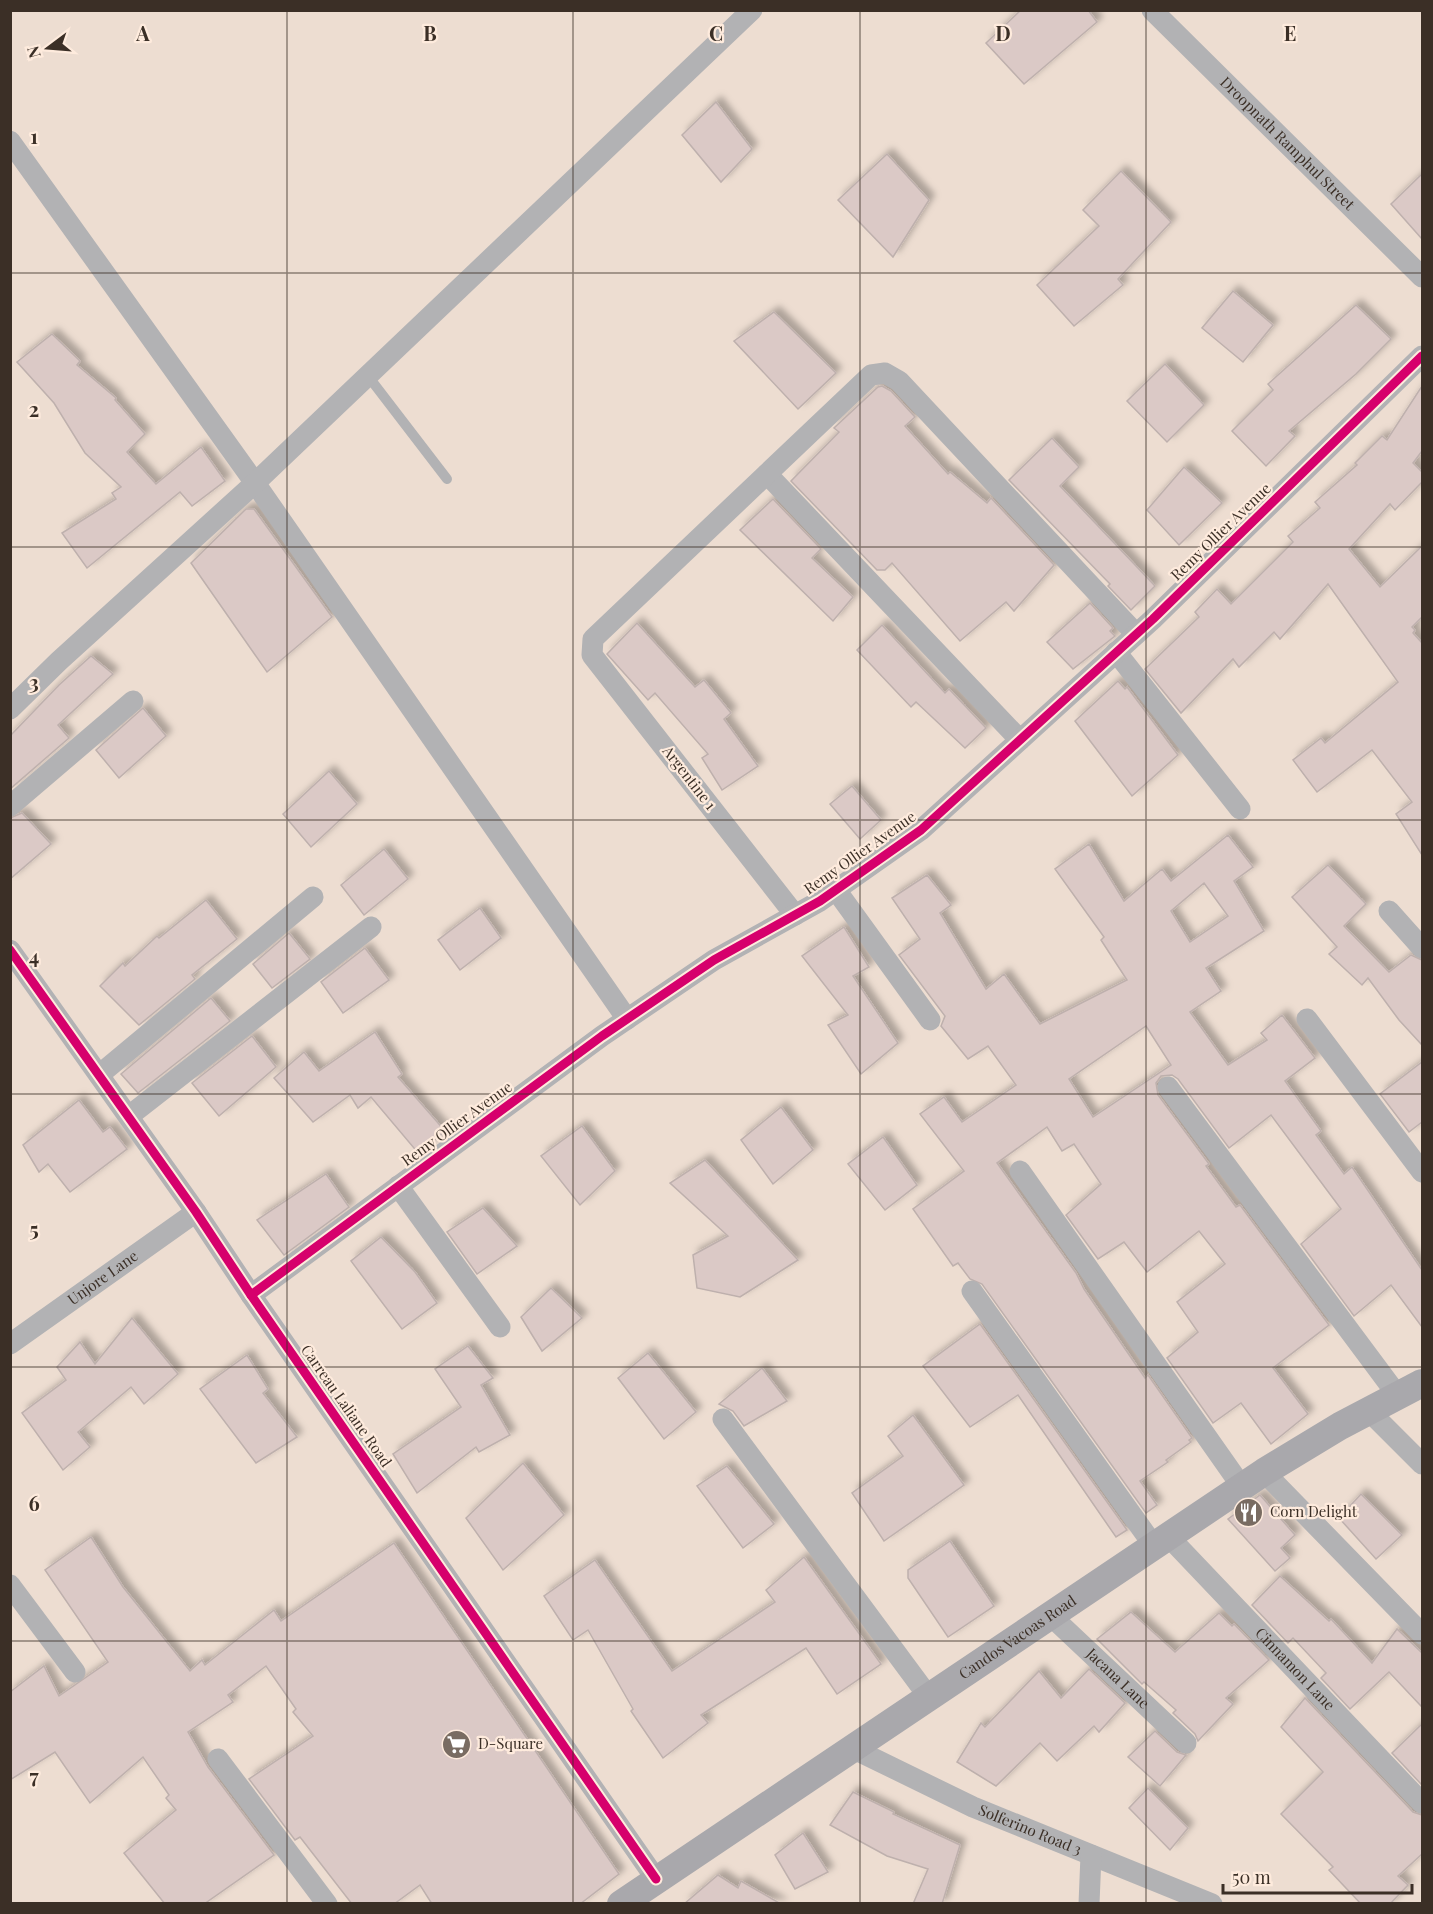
<svg xmlns="http://www.w3.org/2000/svg" width="1433" height="1914" viewBox="0 0 1433 1914" font-family="'Playfair Display',serif">
	<defs>
		<filter id="shadow"><feDropShadow dx="5.5" dy="-5.5" stdDeviation="3" flood-color="#0004"/></filter>
	</defs>
	<rect width="100%" height="100%" fill="#edddd1"/>
	<g fill="#dbc9c6" stroke="#beb0ad" stroke-width="1.5" fill-rule="evenodd" filter="url(#shadow)">
		<polygon points="1021,10 1088,10 1097,22 1024,84 986,43"/>
		<polygon points="716,102 752,149 721,182 682,135"/>
		<polygon points="887,154 929,200 893,257 838,200"/>
		<polygon points="1121,171 1171,222 1118,279 1123,285 1074,326 1037,285 1099,226 1083,210"/>
		<polygon points="1422,174 1422,239 1391,204"/>
		<polygon points="1233,291 1273,325 1243,362 1202,328"/>
		<polygon points="1356,305 1391,339 1356,374 1289,431 1295,436 1266,466 1232,431 1273,390 1268,384"/>
		<polygon points="774,312 836,373 798,409 734,341"/>
		<polygon points="52,334 80,361 77,365 116,398 115,400 145,434 127,452 156,484 201,447 225,481 192,506 180,492 87,568 62,533 116,499 112,493 121,487 85,453 54,403 17,362"/>
		<polygon points="1165,364 1204,405 1167,442 1127,401"/>
		<polygon points="882,386 891,391 915,417 905,426 948,474 950,472 987,503 991,498 1054,565 1014,611 1006,602 960,641 892,563 885,570 877,570 791,481 839,432 834,428 878,387"/>
		<polygon points="1422,386 1422,451 1413,463 1422,472 1422,482 1395,510 1390,504 1349,549 1380,587 1422,546 1422,617 1412,627 1415,630 1413,633 1422,643 1422,855 1396,814 1412,802 1372,750 1317,792 1293,760 1321,738 1325,743 1398,682 1328,584 1280,639 1274,632 1239,667 1233,659 1181,713 1145,669 1199,617 1195,612 1217,589 1231,604 1293,542 1288,536 1320,508 1315,502 1357,465 1355,463 1382,436 1387,440"/>
		<polygon points="1052,438 1079,467 1060,486 1155,586 1131,610 1108,586 1110,584 1009,480"/>
		<polygon points="1184,467 1222,503 1179,545 1147,510"/>
		<polygon points="773,499 821,549 812,558 853,597 833,621 740,530"/>
		<polygon points="246,509 254,509 332,617 267,672 191,563"/>
		<polygon points="1090,603 1113,628 1110,631 1115,636 1073,669 1047,642"/>
		<polygon points="637,623 695,687 704,680 731,713 724,719 758,766 722,790 702,758 708,754 655,693 648,700 607,654"/>
		<polygon points="882,625 945,693 949,689 986,728 965,748 916,702 911,707 857,650"/>
		<polygon points="91,656 113,674 58,725 69,738 10,789 10,736 59,685"/>
		<polygon points="1118,681 1125,689 1127,687 1178,755 1132,796 1075,721"/>
		<polygon points="143,708 166,736 119,778 96,750"/>
		<polygon points="329,771 357,804 311,847 283,814"/>
		<polygon points="852,786 881,820 860,839 830,804"/>
		<polygon points="22,813 51,844 10,879 10,818"/>
		<path d="M1228 835 1253 867 1234 881 1264 931 1206 968 1221 991 1190 1012 1228 1065 1267 1040 1261 1033 1282 1015 1315 1058 1285 1081 1321 1131 1316 1135 1344 1174 1352 1167 1422 1270V1327L1391 1285 1354 1316 1301 1244 1341 1209 1271 1115 1229 1148 1178 1079 1172 1075 1161 1076 1156 1083 1158 1095 1209 1164 1206 1166 1236 1207 1240 1205 1329 1325 1273 1368 1308 1414 1271 1444 1241 1403 1213 1423 1167 1358 1198 1332 1177 1302 1225 1264 1199 1231 1147 1272 1124 1242 1098 1259 1066 1215 1101 1184 1074 1144 1062 1151 1047 1127 997 1163 1076 1273 1084 1289 1145 1378 1148 1375 1192 1438 1189 1440 1191 1442 1166 1460 1168 1462 1140 1481 1157 1505 1146 1513 982 1284 970 1279 958 1263 953 1266 913 1209 964 1171 920 1114 944 1097 962 1122 1016 1085 988 1046 968 1059 941 1026 945 1016 899 955 920 939 892 898 927 875 951 905 940 913 986 989 1004 974 1040 1024 1127 980 1101 940 1104 937 1055 869 1089 844 1124 901 1162 869 1171 881ZM1204 883 1228 916 1190 942 1171 911ZM1146 1026 1171 1065 1093 1117 1069 1079Z"/>
		<polygon points="384,849 408,879 364,915 341,885"/>
		<polygon points="1328,865 1366,904 1344,926 1389,972 1411,955 1422,960 1422,1045 1399,1020 1368,978 1362,985 1329,954 1337,947 1292,897"/>
		<polygon points="206,900 237,939 192,975 195,979 139,1025 100,986 123,963 125,966 157,936 159,938"/>
		<polygon points="480,908 501,938 460,970 438,940"/>
		<polygon points="844,927 869,967 853,976 898,1043 861,1074 828,1025 848,1015 802,956"/>
		<polygon points="289,933 310,959 272,988 253,964"/>
		<polygon points="365,948 389,980 343,1013 321,982"/>
		<polygon points="211,998 230,1021 138,1093 121,1074"/>
		<polygon points="375,1032 402,1074 398,1077 445,1131 419,1154 371,1097 358,1108 350,1095 313,1122 274,1078 304,1052 319,1071"/>
		<polygon points="252,1036 276,1067 219,1116 192,1083"/>
		<polygon points="1422,1062 1422,1122 1409,1132 1380,1094"/>
		<polygon points="79,1100 103,1132 110,1127 127,1149 70,1192 48,1164 39,1172 23,1145"/>
		<polygon points="781,1107 813,1150 773,1184 741,1140"/>
		<polygon points="582,1126 615,1171 580,1205 541,1156"/>
		<polygon points="883,1137 917,1185 885,1210 848,1164"/>
		<polygon points="705,1160 798,1260 740,1297 697,1288 693,1255 728,1236 670,1183"/>
		<polygon points="326,1174 349,1207 284,1255 257,1220"/>
		<polygon points="483,1208 517,1246 477,1274 447,1232"/>
		<polygon points="381,1237 415,1272 437,1303 402,1329 351,1261"/>
		<polygon points="551,1288 582,1318 542,1351 521,1317"/>
		<polygon points="132,1318 178,1374 144,1404 131,1387 78,1432 90,1447 63,1470 22,1413 66,1380 57,1367 80,1342 95,1364"/>
		<polygon points="980,1324 1127,1530 1116,1537 1018,1395 970,1427 923,1366"/>
		<polygon points="468,1346 493,1378 481,1385 510,1435 479,1452 476,1447 417,1493 393,1454 461,1407 435,1369"/>
		<polygon points="648,1353 696,1412 664,1439 618,1378"/>
		<polygon points="247,1355 268,1389 263,1393 297,1437 256,1463 200,1389"/>
		<polygon points="762,1368 787,1401 744,1426 733,1411 719,1404"/>
		<polygon points="913,1415 964,1485 884,1541 852,1493 903,1456 888,1436"/>
		<polygon points="523,1463 564,1515 503,1570 466,1518"/>
		<polygon points="727,1466 774,1524 743,1548 697,1486"/>
		<polygon points="1361,1494 1402,1535 1376,1559 1339,1518"/>
		<polygon points="1260,1495 1295,1535 1281,1548 1290,1558 1275,1571 1228,1519"/>
		<polygon points="91,1537 123,1587 190,1671 202,1660 205,1665 274,1610 281,1621 394,1543 619,1874 580,1904 432,1904 420,1885 394,1904 352,1904 300,1837 295,1840 249,1779 313,1736 293,1712 296,1709 266,1666 228,1695 233,1702 188,1732 208,1767 274,1855 204,1904 165,1904 124,1853 176,1810 166,1798 169,1795 143,1757 90,1803 55,1752 10,1780 10,1692 44,1666 59,1696 108,1662 45,1570"/>
		<polygon points="950,1541 994,1606 948,1637 908,1578 908,1570"/>
		<polygon points="804,1557 881,1664 837,1694 806,1648 701,1715 708,1723 663,1758 631,1711 633,1709 588,1630 573,1640 544,1596 595,1560 672,1671 775,1602 766,1590"/>
		<polygon points="1280,1576 1329,1621 1331,1619 1372,1663 1397,1629 1422,1653 1422,1707 1389,1672 1350,1709 1321,1678 1326,1673 1293,1638 1288,1643 1252,1605"/>
		<polygon points="1131,1612 1175,1652 1219,1613 1232,1626 1234,1624 1269,1660 1226,1698 1233,1704 1198,1741 1195,1734 1173,1713 1176,1710 1144,1682 1142,1684 1097,1639"/>
		<polygon points="1089,1669 1125,1703 1099,1732 1094,1726 1057,1761 1040,1743 996,1786 957,1762 981,1723 985,1727 1039,1671 1061,1698"/>
		<polygon points="1305,1698 1413,1812 1422,1815 1422,1854 1398,1876 1408,1885 1390,1904 1361,1904 1329,1870 1333,1867 1281,1814 1323,1772 1281,1727"/>
		<polygon points="1422,1724 1422,1785 1392,1753"/>
		<polygon points="1155,1731 1177,1752 1186,1755 1160,1786 1128,1757"/>
		<polygon points="1148,1788 1188,1828 1170,1850 1129,1808"/>
		<polygon points="853,1792 894,1812 893,1814 960,1845 942,1904 913,1904 928,1869 887,1856 830,1825"/>
		<polygon points="803,1833 828,1872 795,1889 775,1855"/>
		<polygon points="718,1875 738,1888 741,1881 781,1904 684,1904"/>
	</g>
	<g fill="none" stroke-linecap="round" stroke-linejoin="round">
		<polyline stroke="#b2b2b4" stroke-width="10" points="368,376 447,479"/>
		<g stroke="#b2b2b4" stroke-width="21">
			<path id="s1" d="M1152 10 1422 277"/>
			<polyline points="10,141 255,483 627,1019"/>
			<polyline points="767,474 1020,740"/>
			<polyline points="1116,652 1240,809"/>
			<polyline points="10,709 59,661 255,483 752,10"/>
			<polyline points="10,806 133,701"/>
			<polyline points="836,890 930,1020"/>
			<polyline points="1389,911 1422,948"/>
			<polyline points="795,915 592,655 593,639 871,375 885,373 899,381 1136,634"/>
			<polyline points="10,950 196,1212 251,1295 656,1879"/>
			<polyline points="1307,1019 1422,1172"/>
			<polyline points="99,1075 313,897"/>
			<polyline points="1168,1087 1398,1396"/>
			<polyline points="129,1116 371,927"/>
			<polyline points="1020,1171 1242,1487"/>
			<polyline points="398,1186 500,1327"/>
			<polyline points="972,1291 1154,1546"/>
			<polyline points="251,1295 602,1036 714,960 820,901 921,830 1153,619 1422,356"/>
			<path id="s2" d="M10 1344 196 1212"/>
			<polyline points="1369,1411 1422,1464"/>
			<polyline points="723,1419 928,1696"/>
			<polyline points="1264,1472 1422,1634"/>
			<path id="s3" d="M1168 1536 1422 1803"/>
			<polyline points="10,1585 75,1672"/>
			<path id="s4" d="M1050 1615 1186 1743"/>
			<path id="s5" d="M852 1748 973 1807 1212 1904"/>
			<polyline points="218,1759 327,1904"/>
			<polyline points="1089,1904 1091,1855"/>
		</g>
		<path stroke="#a9a8ac" stroke-width="28" id="s6" d="M621 1904 1264 1472 1340 1426 1422 1383"/>
		<defs>
			<g id="cycleway">
				<polyline points="10,950 196,1212 251,1295 656,1879"/>
				<polyline points="251,1295 602,1036 714,960 820,901 921,830 1153,619 1422,356"/>
			</g>
		</defs>
		<use href="#cycleway" stroke="#feebdd" stroke-width="13"/>
		<use href="#cycleway" stroke="#d6006c" stroke-width="9"/>
	</g>
	<path fill="none" stroke="#3b2f26" stroke-width="1.5" stroke-opacity="0.55" d="M287 10V1904M573 10V1904M860 10V1904M1146 10V1904M10 273H1422M10 547H1422M10 820H1422M10 1094H1422M10 1367H1422M10 1641H1422"/>
	<defs>
		<symbol id="restaurant-disc" viewBox="-11 -11 22 22"><circle r="9.5" fill="#796c62" stroke="#feebdd"/><path d="M-5-6h1v4h1v-4h1v4h1v-4h1v5L-1.5 .5V6h-2V.5L-5-1ZM5-6V6H3V1.5H1.5Q1.5-4 5-6Z" fill="#fff"/></symbol>
		<symbol id="supermarket-disc" viewBox="-11 -11 22 22"><circle r="9.5" fill="#796c62" stroke="#feebdd"/><path d="M-6-5.5h2.5l.6 2H6L4.5 2H-2.5L-4.4-4H-6ZM-1.5 3.2a1.3 1.3 0 1 0 .1 0ZM3 3.2a1.3 1.3 0 1 0 .1 0Z" fill="#fff"/></symbol>
	</defs>
	<g fill-rule="evenodd">
		<use href="#restaurant-disc" x="1232" y="1496" width="33" height="33"/>
		<use href="#supermarket-disc" x="440" y="1728" width="33" height="33"/>
	</g>
	<g text-anchor="middle" stroke-width="4.5" stroke-linejoin="round" paint-order="stroke">
		<g font-size="15" fill="#3b2f26" stroke="#feebdd">
			<text dy="5" stroke="none"><textPath href="#s1" startOffset="190">Droopnath Ramphul Street</textPath></text>
			<text transform="translate(1221 532) rotate(-44)" y="5">Remy Ollier Avenue</text>
			<text transform="translate(689 778) rotate(52)" y="5">Argentine 1</text>
			<text transform="translate(860 853) rotate(-35)" y="5">Remy Ollier Avenue</text>
			<text transform="translate(457 1124) rotate(-36)" y="5">Remy Ollier Avenue</text>
			<text dy="5" stroke="none"><textPath href="#s2" startOffset="114">Unjore Lane</textPath></text>
			<text transform="translate(346 1406) rotate(55)" y="5">Carreau Laliane Road</text>
			<text dy="5" stroke="none"><textPath href="#s6" startOffset="478">Candos Vacoas Road</textPath></text>
			<text dy="5" stroke="none"><textPath href="#s3" startOffset="184">Cinnamon Lane</textPath></text>
			<text dy="5" stroke="none"><textPath href="#s4" startOffset="93">Jacana Lane</textPath></text>
			<text dy="5" stroke="none"><textPath href="#s5" startOffset="196">Solferino Road 3</textPath></text>
		</g>
		<g font-size="15" fill="#3b2f26" stroke="#feebdd" text-anchor="start">
			<text x="1270" y="1517">Corn Delight</text>
			<text x="478" y="1749">D-Square</text>
		</g>
	</g>
	<g font-size="20" text-anchor="middle" font-weight="bold" fill="#3b2f26" stroke="#feebdd" stroke-width="4.5" stroke-linejoin="round" paint-order="stroke">
		<text x="143" y="41">A</text>
		<text x="430" y="41">B</text>
		<text x="716" y="41">C</text>
		<text x="1003" y="41">D</text>
		<text x="1290" y="41">E</text>
		<text x="34" y="144">1</text>
		<text x="34" y="417">2</text>
		<text x="34" y="690">3</text>
		<text x="34" y="964">4</text>
		<text x="34" y="1237">5</text>
		<text x="34" y="1511">6</text>
		<text x="34" y="1784">7</text>
	</g>
	<rect width="1433" height="1914" fill="none" stroke="#3b2f26" stroke-width="24"/>
	<g transform="translate(48 48) rotate(254)" stroke="#feebdd" stroke-width="4.5" paint-order="stroke">
	<path d="M0-4.5L10 22L0 15L-10 22Z" fill="#3b2f26"/>
	<text y="-9" font-size="16" font-weight="bold" text-anchor="middle" fill="#3b2f26">N</text>
	</g>
	<path d="M1223 1884v9h189v-9" fill="none" stroke="#3b2f26" stroke-width="3"/>
	<text x="1232" y="1884" font-size="18" fill="#3b2f26" stroke="#feebdd" stroke-width="4.5" paint-order="stroke">50 m</text>
</svg>
